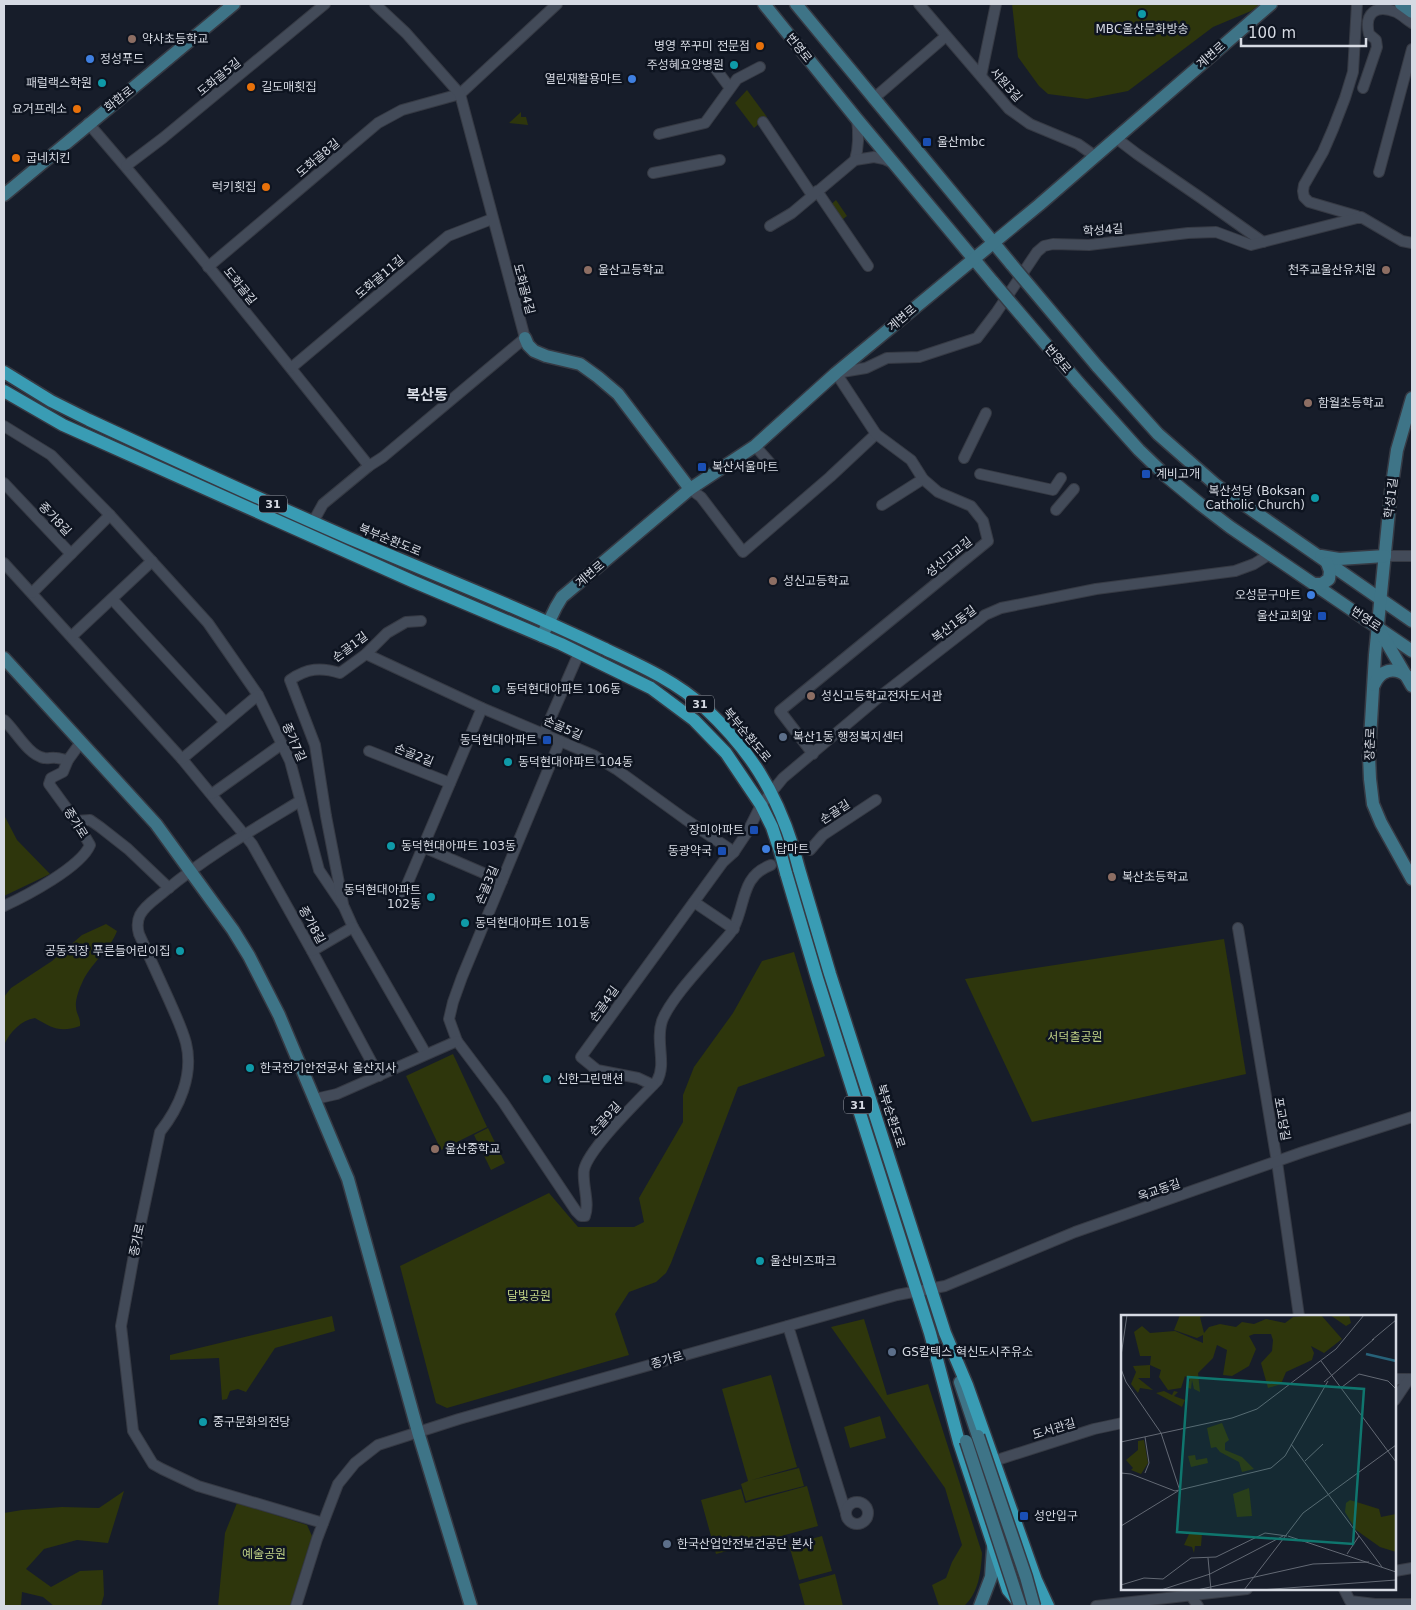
<svg xmlns="http://www.w3.org/2000/svg" width="1416" height="1610" viewBox="0 0 1416 1610" font-family="'DejaVu Sans','Noto Sans KR',sans-serif">
	<rect width="100%" height="100%" fill="#171d2a"/>
	<g fill="#2e360c">
		<polygon points="1012,4 1260,4 1251,11 1213,27 1128,91 1087,99 1048,94 1039,86 1018,57"/>
		<polygon points="747,90 767,117 754,128 735,103"/>
		<polygon points="521,112 521,117 526,117 528,125 509,123"/>
		<polygon points="836,200 847,216 838,223 827,208"/>
		<polygon points="4,815 17,840 50,874 4,896"/>
		<path d="M106 924 117 931C110 950 90 964 82 983 79 989 75 1001 76 1007 76 1014 81 1018 80 1026 60 1033 52 1028 35 1018 21 1020 10 1032 4 1045V997L11 988 52 961 82 935Z"/>
		<polygon points="1224,939 1246,1074 1032,1122 965,979"/>
		<polygon points="794,952 825,1056 738,1087 671,1263 666,1273 656,1282 629,1292 615,1314 629,1355 447,1408 436,1403 400,1266 549,1193 578,1227 634,1227 644,1222 639,1198 683,1122 683,1095 694,1067 733,1013 762,961"/>
		<polygon points="453,1054 487,1127 441,1150 406,1076"/>
		<polygon points="488,1128 505,1163 491,1170 474,1135"/>
		<polygon points="332,1316 335,1331 275,1348 246,1392 238,1389 230,1391 227,1399 222,1400 219,1358 170,1360 170,1355"/>
		<path d="M864 1319 887 1395 928 1384 982 1553C981 1571 979 1593 964 1606H939L932 1585 946 1578 952 1562 962 1545 945 1488 831 1327Z"/>
		<polygon points="771,1375 797,1467 752,1480 799,1468 804,1486 746,1501 741,1484 748,1481 722,1389"/>
		<polygon points="880,1416 886,1438 850,1448 844,1427"/>
		<polygon points="807,1486 818,1526 716,1554 701,1500 741,1489 745,1503"/>
		<polygon points="124,1491 108,1543 77,1540 44,1549 26,1569 51,1587 80,1571 103,1570 104,1595 101,1606 54,1606 43,1597 22,1592 21,1606 4,1606 4,1513 22,1510 62,1507 99,1508"/>
		<polygon points="237,1503 307,1525 312,1536 290,1606 218,1606 225,1533"/>
		<polygon points="822,1536 832,1571 799,1580 789,1545"/>
		<polygon points="835,1574 843,1606 805,1606 799,1584"/>
	</g>
	<g fill="none" stroke-linecap="round" stroke-linejoin="round">
		<defs>
			<g id="street">
				<polyline points="919,4 1009,109 1030,124 1078,144 1095,156"/>
				<polyline points="1357,4 1353,72 1345,98 1333,129 1323,152 1304,185 1303,191 1304,197 1309,202 1357,216"/>
				<polyline points="712,64 730,88"/>
				<polyline points="981,76 996,4"/>
				<path d="M1363 88 1377 47 1376 40 1369 34C1364 13 1376 4 1396 12 1402 15 1407 20 1412 23"/>
				<polyline points="873,99 946,36"/>
				<polyline points="763,122 812,195"/>
				<path d="M88 123C185 235 277 351 369 466"/>
				<polyline points="659,134 705,123 737,79 760,67"/>
				<polyline points="1116,138 1137,154 1201,198 1263,242"/>
				<path d="M855 160C859 146 859 134 857 119"/>
				<polyline points="126,166 163,138 325,4"/>
				<polyline points="1379,172 1412,49"/>
				<polyline points="653,173 720,160"/>
				<polyline points="817,191 868,266"/>
				<polyline points="770,226 792,213 855,160 874,157 884,159 895,164"/>
				<polyline points="208,267 378,123 402,110 460,94 557,4"/>
				<polyline points="291,368 448,236 492,219"/>
				<polyline points="4,426 51,455 110,515 208,623 258,695 290,761 319,870 344,907 353,927 426,1054"/>
				<polyline points="755,446 771,464"/>
				<polyline points="964,458 986,413"/>
				<polyline points="980,474 1053,490 1061,478"/>
				<polyline points="4,483 71,554"/>
				<polyline points="690,489 701,497 743,552 830,477 876,434"/>
				<polyline points="882,505 923,479"/>
				<polyline points="1056,510 1074,489"/>
				<polyline points="313,522 323,504 369,466 383,457 525,338 460,94 406,33 375,4"/>
				<polyline points="1385,556 1412,556"/>
				<polyline points="4,563 182,759 252,844 312,951 379,1076"/>
				<polyline points="32,593 110,515"/>
				<polyline points="112,599 225,722"/>
				<polyline points="72,636 152,561"/>
				<polyline points="366,654 482,708 593,755 616,769 685,819 734,852"/>
				<path d="M4 720C16 731 28 755 44 758 48 759 52 757 56 758 60 758 64 760 68 760"/>
				<polyline points="544,733 579,653"/>
				<path d="M560 741 462 977 453 1002 449 1019 457 1041 503 1102 576 1211 581 1216H585C590 1203 582 1184 584 1170 588 1149 641 1098 657 1081 667 1063 655 1042 662 1021 670 999 704 964 720 945 724 940 731 934 734 927 746 903 741 876 771 865"/>
				<polyline points="369,751 450,783"/>
				<polyline points="813,754 780,711 988,541 983,521 971,506 938,492 923,479 911,460 876,434 836,373 866,368 887,358 919,357 977,338 996,313 1037,252 1044,246 1053,244 1089,245 1188,233 1216,232 1251,245 1361,217 1402,241 1412,243"/>
				<polyline points="182,759 258,695"/>
				<polyline points="212,794 282,744"/>
				<path d="M300 801C254 829 207 856 165 891 157 898 145 905 140 915 137 921 137 927 139 934 149 956 159 978 169 1000 175 1014 182 1028 186 1043 194 1075 179 1108 160 1132L133 1260 121 1326 133 1431 153 1464 162 1469 198 1486 323 1523"/>
				<polyline points="76,821 90,820 100,827 128,849 169,888"/>
				<polyline points="423,847 502,881"/>
				<polyline points="810,850 823,835 876,800"/>
				<polyline points="400,901 482,708"/>
				<polyline points="694,902 734,929"/>
				<path d="M343 904 326 816 315 745 290 680C307 668 321 667 340 673L366 654 387 633 406 622 421 621"/>
				<path d="M4 906C26 896 81 867 90 845L76 821 49 784 51 778 63 772 68 760 81 742"/>
				<polyline points="1238,928 1277,1162 1299,1316"/>
				<polyline points="312,951 353,927"/>
				<polyline points="653,1085 638,1078 597,1070 581,1057 723,862 734,852 748,831 761,805 783,778 878,698 985,615 1001,608 1096,589 1235,571 1254,564 1270,554"/>
				<polyline points="315,1099 337,1094 457,1041"/>
				<polyline points="788,1326 846,1513"/>
				<polyline points="1395,1379 1412,1379"/>
				<polyline points="1395,1400 1409,1379"/>
				<polyline points="994,1461 1094,1429 1122,1423"/>
				<circle cx="857" cy="1513" r="11"/>
				<polyline points="1395,1571 1412,1568"/>
				<polyline points="1190,1589 1191,1596 1198,1606"/>
				<polyline points="1344,1589 1350,1601 1375,1604 1412,1604"/>
				<polyline points="296,1606 317,1539 338,1484 355,1463 378,1445 459,1419 897,1295 945,1286 1075,1232 1303,1152 1412,1117"/>
				<polyline points="1096,1606 1247,1589"/>
			</g>
			<g id="secondary">
				<polyline points="764,4 856,118 993,282"/>
				<polyline points="796,4 1012,265"/>
				<polyline points="1401,4 1412,12"/>
				<polyline points="4,195 234,4"/>
				<polyline points="525,338 528,345 534,351 546,356 580,364 598,377 618,394 690,489"/>
				<polyline points="1097,366 1158,434 1216,485 1412,621"/>
				<polyline points="1078,382 1139,450 1166,476 1200,504 1230,527 1412,651"/>
				<polyline points="1412,398 1397,450 1391,491 1375,655 1369,756 1370,779 1373,804 1381,823 1412,879"/>
				<polyline points="1321,556 1339,559 1385,556"/>
				<polyline points="1314,584 1322,584 1329,579 1330,571 1327,563"/>
				<polyline points="1380,631 1412,686"/>
				<polyline points="542,636 556,607 562,597 690,489 755,446 836,373 1039,205 1271,4"/>
				<polyline points="4,658 156,824 233,930 249,956 279,1015 348,1179 418,1432 471,1606"/>
				<path d="M1374 685C1380 670 1394 666 1407 676"/>
				<polyline points="960,1382 978,1436"/>
				<polyline points="980,1606 991,1577 993,1548"/>
			</g>
			<g id="primary">
				<path d="M4 372 51 401 89 420C175 460 262 500 349 538 391 556 433 573 475 591 518 609 561 628 603 648 639 665 676 681 705 708 749 749 775 790 793 847"/>
				<polyline points="4,391 63,425 412,581 561,644 651,688 694,720 726,753 761,805 772,827 780,851"/>
				<polyline points="799,869 830,974 945,1333 967,1385 1036,1580 1048,1606"/>
				<polyline points="786,873 817,978 930,1333 959,1442 1008,1590 1019,1603"/>
			</g>
		</defs>
		<use href="#street" stroke="#363a44" stroke-width="12"/>
		<use href="#secondary" stroke="#363a44" stroke-width="15"/>
		<use href="#primary" stroke="#363a44" stroke-width="15"/>
		<use href="#street" stroke="#434b59" stroke-width="10"/>
		<use href="#secondary" stroke="#3e7487" stroke-width="12"/>
		<use href="#primary" stroke="#399cb4" stroke-width="12"/>
		<defs>
			<g id="secondary-bridge">
				<polyline points="1012,265 1097,366"/>
				<polyline points="993,282 1078,382"/>
				<polyline points="978,1436 1026,1577 1034,1606"/>
				<polyline points="966,1441 1020,1606"/>
			</g>
			<g id="primary-bridge">
				<polyline points="793,847 799,869"/>
				<polyline points="780,851 786,873"/>
			</g>
		</defs>
		<use href="#secondary-bridge" stroke="#363a44" stroke-width="15" stroke-linecap="butt"/>
		<use href="#primary-bridge" stroke="#363a44" stroke-width="15" stroke-linecap="butt"/>
		<use href="#secondary-bridge" stroke="#3e7487" stroke-width="12"/>
		<use href="#primary-bridge" stroke="#399cb4" stroke-width="12"/>
	</g>
	<g fill="#0f9aa8" stroke="#0e1420" stroke-width="2">
		<circle cx="1142" cy="14" r="5"/>
		<circle cx="734" cy="65" r="5"/>
		<circle cx="102" cy="83" r="5"/>
		<circle cx="1315" cy="498" r="5"/>
		<circle cx="496" cy="689" r="5"/>
		<circle cx="508" cy="762" r="5"/>
		<circle cx="391" cy="846" r="5"/>
		<circle cx="431" cy="897" r="5"/>
		<circle cx="465" cy="923" r="5"/>
		<circle cx="180" cy="951" r="5"/>
		<circle cx="250" cy="1068" r="5"/>
		<circle cx="547" cy="1079" r="5"/>
		<circle cx="760" cy="1261" r="5"/>
		<circle cx="203" cy="1422" r="5"/>
	</g>
	<g fill="#8d6e63" stroke="#0e1420" stroke-width="2">
		<circle cx="132" cy="39" r="5"/>
		<circle cx="588" cy="270" r="5"/>
		<circle cx="1386" cy="270" r="5"/>
		<circle cx="1308" cy="403" r="5"/>
		<circle cx="773" cy="581" r="5"/>
		<circle cx="811" cy="696" r="5"/>
		<circle cx="1112" cy="877" r="5"/>
		<circle cx="435" cy="1149" r="5"/>
	</g>
	<g fill="#e8710a" stroke="#0e1420" stroke-width="2">
		<circle cx="760" cy="46" r="5"/>
		<circle cx="251" cy="87" r="5"/>
		<circle cx="77" cy="109" r="5"/>
		<circle cx="16" cy="158" r="5"/>
		<circle cx="266" cy="187" r="5"/>
	</g>
	<g fill="#3f7fe0" stroke="#0e1420" stroke-width="2">
		<circle cx="90" cy="59" r="5"/>
		<circle cx="632" cy="79" r="5"/>
		<circle cx="1311" cy="595" r="5"/>
		<circle cx="766" cy="849" r="5"/>
	</g>
	<g fill="#1a4fb4" stroke="#0e1420" stroke-width="2">
		<rect x="922" y="137" width="10" height="10" rx="2.5"/>
		<rect x="697" y="462" width="10" height="10" rx="2.5"/>
		<rect x="1141" y="469" width="10" height="10" rx="2.5"/>
		<rect x="1317" y="611" width="10" height="10" rx="2.5"/>
		<rect x="542" y="735" width="10" height="10" rx="2.5"/>
		<rect x="749" y="825" width="10" height="10" rx="2.5"/>
		<rect x="717" y="846" width="10" height="10" rx="2.5"/>
		<rect x="1019" y="1511" width="10" height="10" rx="2.5"/>
	</g>
	<g fill="#5c6f8a" stroke="#0e1420" stroke-width="2">
		<circle cx="783" cy="737" r="5"/>
		<circle cx="892" cy="1352" r="5"/>
		<circle cx="667" cy="1544" r="5"/>
	</g>
	<g text-anchor="middle" stroke-width="5" stroke-linejoin="round" paint-order="stroke">
		<g fill="#0e1420" stroke="#9a9fa8" stroke-width="1">
			<rect x="259" y="495.5" width="28" height="17" rx="4"/>
			<rect x="686" y="695.5" width="28" height="17" rx="4"/>
			<rect x="844" y="1096.5" width="28" height="17" rx="4"/>
		</g>
		<g font-size="11" font-weight="bold" fill="#d6dae3">
			<text x="273" y="508">31</text>
			<text x="700" y="708">31</text>
			<text x="858" y="1109">31</text>
		</g>
		<g font-size="12" fill="#d6dae3" stroke="#0e1420" text-anchor="start">
			<text x="1142" y="33" text-anchor="middle">MBC울산문화방송</text>
			<text x="142" y="43">약사초등학교</text>
			<text x="750" y="50" text-anchor="end">병영 쭈꾸미 전문점</text>
			<text x="100" y="63">정성푸드</text>
			<text x="724" y="69" text-anchor="end">주성혜요양병원</text>
			<text x="622" y="83" text-anchor="end">열린재활용마트</text>
			<text x="92" y="87" text-anchor="end">패럴랙스학원</text>
			<text x="261" y="91">길도매횟집</text>
			<text x="67" y="113" text-anchor="end">요거프레소</text>
			<text x="937" y="146">울산mbc</text>
			<text x="26" y="162">굽네치킨</text>
			<text x="256" y="191" text-anchor="end">럭키횟집</text>
			<text x="598" y="274">울산고등학교</text>
			<text x="1376" y="274" text-anchor="end">천주교울산유치원</text>
			<text x="1318" y="407">함월초등학교</text>
			<text x="712" y="471">복산서울마트</text>
			<text x="1156" y="478">계비고개</text>
			<text x="1305" y="495" text-anchor="end">복산성당 (Boksan<tspan x="1305" dy="14">Catholic Church)</tspan></text>
			<text x="783" y="585">성신고등학교</text>
			<text x="1301" y="599" text-anchor="end">오성문구마트</text>
			<text x="1312" y="620" text-anchor="end">울산교회앞</text>
			<text x="506" y="693">동덕현대아파트 106동</text>
			<text x="821" y="700">성신고등학교전자도서관</text>
			<text x="793" y="741">복산1동 행정복지센터</text>
			<text x="537" y="744" text-anchor="end">동덕현대아파트</text>
			<text x="518" y="766">동덕현대아파트 104동</text>
			<text x="744" y="834" text-anchor="end">장미아파트</text>
			<text x="401" y="850">동덕현대아파트 103동</text>
			<text x="776" y="853">탑마트</text>
			<text x="712" y="855" text-anchor="end">동광약국</text>
			<text x="1122" y="881">복산초등학교</text>
			<text x="421" y="894" text-anchor="end">동덕현대아파트<tspan x="421" dy="14">102동</tspan></text>
			<text x="475" y="927">동덕현대아파트 101동</text>
			<text x="170" y="955" text-anchor="end">공동직장 푸른들어린이집</text>
			<text x="260" y="1072">한국전기안전공사 울산지사</text>
			<text x="557" y="1083">신한그린맨션</text>
			<text x="445" y="1153">울산중학교</text>
			<text x="770" y="1265">울산비즈파크</text>
			<text x="902" y="1356">GS칼텍스 혁신도시주유소</text>
			<text x="213" y="1426">중구문화의전당</text>
			<text x="1034" y="1520">성안입구</text>
			<text x="677" y="1548">한국산업안전보건공단 본사</text>
		</g>
		<g font-size="12" fill="#d6dae3" stroke="#0e1420">
			<text transform="translate(799 48) rotate(51)" y="4">번영로</text>
			<text transform="translate(1211 55) rotate(-41)" y="4">계변로</text>
			<text transform="translate(219 77) rotate(-39)" y="4">도화골5길</text>
			<text transform="translate(1006 85) rotate(48)" y="4">서원3길</text>
			<text transform="translate(119 99) rotate(-38)" y="4">화합로</text>
			<text transform="translate(318 158) rotate(-40)" y="4">도화골8길</text>
			<text transform="translate(1103 230) rotate(-4)" y="4">학성4길</text>
			<text transform="translate(380 277) rotate(-40)" y="4">도화골11길</text>
			<text transform="translate(240 286) rotate(51)" y="4">도화골길</text>
			<text transform="translate(524 289) rotate(75)" y="4">도화골4길</text>
			<text transform="translate(902 318) rotate(-40)" y="4">계변로</text>
			<text transform="translate(1058 359) rotate(50)" y="4">번영로</text>
			<text transform="translate(1391 498) rotate(-83)" y="4">학성1길</text>
			<text transform="translate(55 519) rotate(46)" y="4">종가8길</text>
			<text transform="translate(390 540) rotate(22)" y="4">북부순환도로</text>
			<text transform="translate(949 557) rotate(-39)" y="4">성신고교길</text>
			<text transform="translate(590 574) rotate(-40)" y="4">계변로</text>
			<text transform="translate(1366 619) rotate(34)" y="4">번영로</text>
			<text transform="translate(954 624) rotate(-37)" y="4">복산1동길</text>
			<text transform="translate(350 647) rotate(-37)" y="4">손골1길</text>
			<text transform="translate(563 728) rotate(24)" y="4">손골5길</text>
			<text transform="translate(747 735) rotate(50)" y="4">북부순환도로</text>
			<text transform="translate(294 742) rotate(66)" y="4">종가7길</text>
			<text transform="translate(1370 744) rotate(-88)" y="4">장춘로</text>
			<text transform="translate(414 755) rotate(22)" y="4">손골2길</text>
			<text transform="translate(835 812) rotate(-33)" y="4">손골길</text>
			<text transform="translate(76 823) rotate(58)" y="4">종가로</text>
			<text transform="translate(487 885) rotate(-67)" y="4">손골3길</text>
			<text transform="translate(312 925) rotate(61)" y="4">종가8길</text>
			<text transform="translate(604 1004) rotate(-54)" y="4">손골4길</text>
			<text transform="translate(891 1116) rotate(72)" y="4">북부순환도로</text>
			<text transform="translate(605 1119) rotate(-48)" y="4">손골9길</text>
			<text transform="translate(1282 1119) rotate(80)" y="4">포교당길</text>
			<text transform="translate(1159 1190) rotate(-19)" y="4">옥교동길</text>
			<text transform="translate(137 1240) rotate(-78)" y="4">종가로</text>
			<text transform="translate(667 1360) rotate(-16)" y="4">종가로</text>
			<text transform="translate(1054 1429) rotate(-17)" y="4">도서관길</text>
		</g>
		<g font-size="12" fill="#bed085" stroke="#0e1420">
			<text x="1075" y="1041">서덕출공원</text>
			<text x="529" y="1300">달빛공원</text>
			<text x="264" y="1558">예술공원</text>
		</g>
		<g font-size="15" font-weight="bold" fill="#d6dae3" stroke="#0e1420">
			<text x="427" y="400">복산동</text>
		</g>
	</g>
	<g transform="translate(1121 1315)">
		<rect width="275" height="275" fill="#171d2a"/>
		<path d="M59 0H89L79 2 83 18 88 12 99 9 115 12 121 7 133 9 145 4 164 8 172 2 200 0 221 24 203 38 190 31 193 38 191 45 165 57 160 69 147 73 140 48 151 36 152 25 150 19H133L128 21 135 34 128 51 111 61 102 60 106 35 96 30 92 43 77 58 79 77 73 74 71 65 70 74 65 72 69 65 64 61 60 73 47 75 38 62 40 55 29 50 30 41H19L13 17 21 11 29 18 54 16 82 28V20L76 23 53 15ZM209 0H228L230 8 225 11ZM29 50V63H17L32 75 19 73 17 78 10 69 15 57 12 51ZM43 76 51 80 53 76 57 77 53 81 64 85 61 92 35 78ZM101 108 108 125 104 128V135L121 142 133 154 121 157 118 147 99 137 95 132 90 133 86 113ZM23 125 27 148 20 159 10 155 12 153 5 145 17 135V126ZM74 140 75 145 86 143 87 148 70 152 67 141ZM128 173 131 201 116 202 112 179ZM229 185 258 194 260 202 275 199V237L259 232 235 215 224 197 225 188ZM68 219H81L80 231H74L73 238 71 232 63 230Z" fill="#2e360c"/>
		<path fill="none" stroke="#276279" stroke-width="2.5" d="M245 39 275 46"/>
		<path fill="none" stroke="#636974" stroke-width="1" d="M251 25 275 5M0 41 6 0M200 46 275 147M0 54 5 67 40 118 59 176M203 67 253 24M221 72 238 59 267 66 275 74M24 122 28 148 24 158M0 127 111 103 136 94 215 34 243 0M170 129 261 252M184 146 202 129M0 158 10 159 54 176 150 153 164 141 207 66M0 211 57 176M167 221 275 257M226 239 238 221M87 243 90 275M0 270 23 263 42 264 70 243 95 242 144 218 166 221M40 275 89 259 162 221M76 275 192 249 248 247M123 275 182 198 275 130M139 275 275 265"/>
		<path fill="#0f766e" fill-opacity="0.15" stroke="#0f766e" stroke-width="2.5" d="M67 62 243 74 232 229 56 217Z"/>
		<rect width="275" height="275" fill="none" stroke="#d6dae3" stroke-width="2.5"/>
	</g>
	<rect width="1416" height="1610" fill="none" stroke="#d6dae3" stroke-width="10"/>
	<path d="M1241 38v8h125v-8" fill="none" stroke="#d6dae3" stroke-width="2.5"/>
	<text x="1248" y="38" font-size="15" fill="#d6dae3" stroke="#0e1420" stroke-width="4" paint-order="stroke">100 m</text>
</svg>
